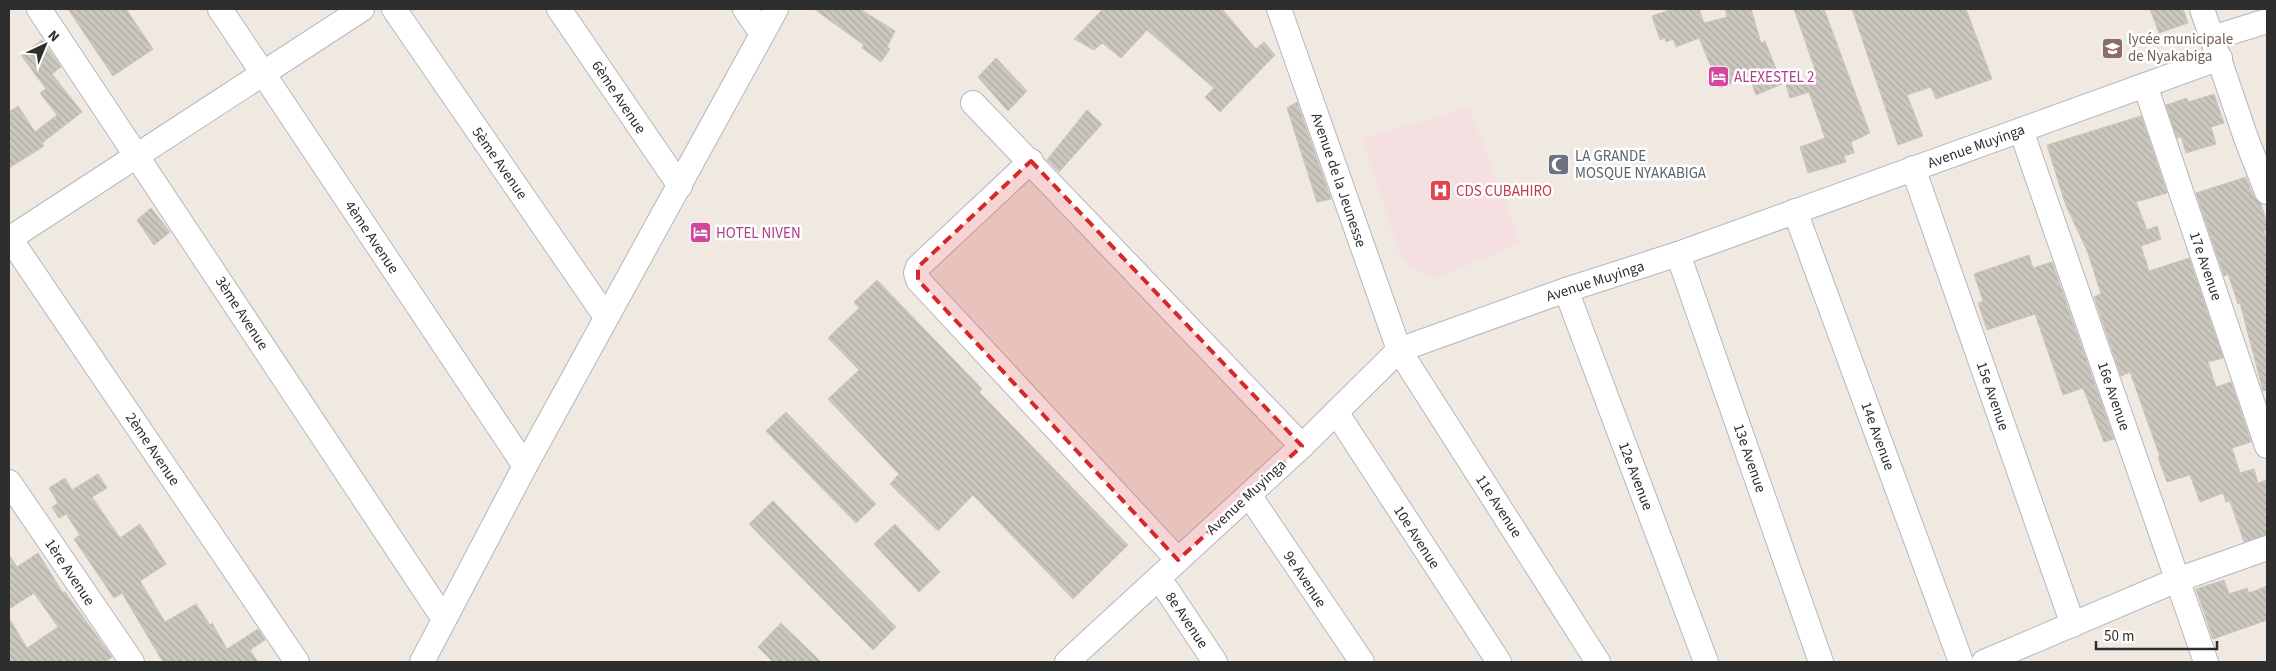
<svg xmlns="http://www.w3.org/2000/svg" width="2276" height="671" viewBox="0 0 2276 671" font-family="'Source Sans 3',sans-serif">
	<defs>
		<pattern id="building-back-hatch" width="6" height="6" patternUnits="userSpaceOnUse" patternTransform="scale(1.25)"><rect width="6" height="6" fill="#cbc7bf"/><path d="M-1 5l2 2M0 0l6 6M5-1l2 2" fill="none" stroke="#afaba4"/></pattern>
	</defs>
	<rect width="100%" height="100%" fill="#efe9e1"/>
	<polygon fill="#f5dfe0" points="1469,107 1520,243 1435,279 1402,261 1362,139"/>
	<g fill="url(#building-back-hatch)" stroke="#cbc5ba">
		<polygon points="68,9 126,9 153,49 113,76"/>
		<polygon points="814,9 860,9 895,31 887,47 890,49 881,62 862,48 864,45"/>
		<polygon points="1103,9 1222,9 1256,49 1264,42 1275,55 1220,112 1205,97 1214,88 1147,30 1121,58 1102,43 1094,50 1074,39"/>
		<polygon points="1673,9 1699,9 1704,23 1727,17 1725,9 1751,9 1761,43 1765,41 1782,84 1756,95 1749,76 1720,88 1699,38 1676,47 1673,39 1666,42 1665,38 1660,40 1652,16"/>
		<polygon points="1794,9 1824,9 1870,133 1851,142 1854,153 1844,156 1846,162 1808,173 1800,147 1825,138 1809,92 1790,98 1786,85 1817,75"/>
		<polygon points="1852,9 1966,9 1992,79 1936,99 1931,87 1907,95 1923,136 1898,145"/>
		<polygon points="2150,9 2183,9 2188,23 2159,33"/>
		<polygon points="42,40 61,67 52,74 82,112 42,143 44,146 9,168 9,112 18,106 35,132 57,115 40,93 46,89 21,55"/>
		<polygon points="996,58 1027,91 1008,111 978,77"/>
		<polygon points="2214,94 2224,123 2211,127 2216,144 2186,153 2181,137 2177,138 2166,105 2187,98 2188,102"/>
		<polygon points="1297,102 1331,199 1317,202 1287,108"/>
		<polygon points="1087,110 1102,124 1059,172 1047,160"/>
		<polygon points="2141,116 2167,193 2136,202 2147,230 2157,226 2161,239 2141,246 2149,271 2189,258 2223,358 2208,362 2216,387 2231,382 2251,442 2232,448 2240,473 2254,469 2258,483 2267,480 2267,535 2244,542 2230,501 2226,502 2223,493 2200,502 2190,475 2167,482 2158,457 2160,457 2130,372 2121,376 2094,297 2101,294 2088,253 2065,203 2047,145"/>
		<polygon points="2246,177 2254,197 2261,204 2267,224 2267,230 2264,231 2267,242 2267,390 2263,391 2240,303 2238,304 2228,274 2224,276 2196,193"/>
		<polygon points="151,208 170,232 154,245 137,220"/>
		<polygon points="2029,255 2033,268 2052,262 2114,439 2104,442 2083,388 2063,395 2035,314 1987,330 1978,303 1983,301 1974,274"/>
		<polygon points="877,280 982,389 979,392 1128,545 1073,599 973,495 938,531 890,484 899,474 828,399 859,370 828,338 859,308 854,302"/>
		<polygon points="786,412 876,504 856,523 766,431"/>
		<polygon points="98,474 107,488 92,497 120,538 140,524 166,564 140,581 165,622 196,604 210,625 212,623 227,649 258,629 265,640 250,650 258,662 163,662 122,593 114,598 74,539 80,535 66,514 59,518 52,507 58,503 49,488 65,478 72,490"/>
		<polygon points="773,501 896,627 873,650 749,524"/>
		<polygon points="895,524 940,572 919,592 874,544"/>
		<polygon points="38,553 63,593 65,592 112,657 105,662 9,662 9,618 27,648 58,627 34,593 9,609 9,555 17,567"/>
		<polygon points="2224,580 2229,594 2247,588 2249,593 2267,586 2267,620 2213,639 2196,589"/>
		<polygon points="781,623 821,662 773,662 758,647"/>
	</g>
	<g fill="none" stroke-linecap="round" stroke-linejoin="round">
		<defs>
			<g id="minor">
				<polyline points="39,9 444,619"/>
				<polyline points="220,9 525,466"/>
				<polyline points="394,9 606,317"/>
				<polyline points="559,9 680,186"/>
				<polyline points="745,9 762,34"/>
				<polyline points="1279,9 1399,350 1598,662"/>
				<polyline points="2202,9 2246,138 2267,192"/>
				<polyline points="2212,38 2267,21"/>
				<polyline points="2145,85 2267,446"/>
				<polyline points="973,103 1302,446"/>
				<polyline points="2021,130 2206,662"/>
				<polyline points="1031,161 918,267 916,273 918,280 1178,560"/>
				<polyline points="1913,168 2073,625"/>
				<polyline points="1795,211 1961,662"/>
				<polyline points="9,237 297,662"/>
				<polyline points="9,239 362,9"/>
				<polyline points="1678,254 1821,662"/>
				<polyline points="1566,290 1706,662"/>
				<polyline points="1336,412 1499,662"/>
				<polyline points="9,482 132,662"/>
				<polyline points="1249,495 1362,662"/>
				<polyline points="1159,578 1215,662"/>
				<polyline points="422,662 525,466 776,9"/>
				<polyline points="1067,662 1302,446 1399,350 1566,290 1678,254 2220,58"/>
				<polyline points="1984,662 2177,580 2267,548"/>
			</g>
		</defs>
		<use href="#minor" stroke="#b4b7c1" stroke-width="26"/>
		<use href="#minor" stroke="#fff" stroke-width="24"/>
	</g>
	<path fill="#d62828" fill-opacity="0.2" stroke="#d62828" stroke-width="4" stroke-dasharray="10 6" stroke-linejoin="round" d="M1031 161 1302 446 1178 560 918 280V267Z"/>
	<defs>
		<symbol id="school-square" viewBox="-11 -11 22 22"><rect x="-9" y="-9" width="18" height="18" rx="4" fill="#8d6e63" stroke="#fff"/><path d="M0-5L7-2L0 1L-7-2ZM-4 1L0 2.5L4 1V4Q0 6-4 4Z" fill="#fff"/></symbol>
		<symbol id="hotel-square" viewBox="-11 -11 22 22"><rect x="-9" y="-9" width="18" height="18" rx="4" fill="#d1479c" stroke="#fff"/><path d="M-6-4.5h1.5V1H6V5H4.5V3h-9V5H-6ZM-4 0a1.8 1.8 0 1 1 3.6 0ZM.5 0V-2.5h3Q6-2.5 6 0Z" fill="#fff"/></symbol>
		<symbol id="mosque-square" viewBox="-11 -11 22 22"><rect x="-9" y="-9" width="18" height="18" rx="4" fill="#6b7280" stroke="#fff"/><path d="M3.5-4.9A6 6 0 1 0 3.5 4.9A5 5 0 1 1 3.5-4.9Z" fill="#fff"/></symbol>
		<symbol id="hospital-square" viewBox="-11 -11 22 22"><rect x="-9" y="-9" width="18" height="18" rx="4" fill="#e0444e" stroke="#fff"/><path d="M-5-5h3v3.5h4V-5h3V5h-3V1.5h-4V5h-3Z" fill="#fff"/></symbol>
	</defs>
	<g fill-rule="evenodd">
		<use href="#school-square" x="2100" y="36" width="25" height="25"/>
		<use href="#hotel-square" x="1706" y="64" width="25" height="25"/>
		<use href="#mosque-square" x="1546" y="152" width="25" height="25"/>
		<use href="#hospital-square" x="1428" y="178" width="25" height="25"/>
		<use href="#hotel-square" x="688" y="220" width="25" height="25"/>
	</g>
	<g text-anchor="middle" stroke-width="5" stroke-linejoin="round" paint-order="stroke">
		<g font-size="15" fill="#785e54" stroke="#fff" text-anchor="start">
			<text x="2128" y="44">lycée municipale<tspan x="2128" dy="17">de Nyakabiga</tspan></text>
		</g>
		<g font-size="15" fill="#b23c85" stroke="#fff" text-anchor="start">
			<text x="1734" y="82">ALEXESTEL 2</text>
			<text x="716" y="238">HOTEL NIVEN</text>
		</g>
		<g font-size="15" fill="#2e2e2e" stroke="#fff">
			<text transform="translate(619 97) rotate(56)" y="5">6ème Avenue</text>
			<text transform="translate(1976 146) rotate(-20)" y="5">Avenue Muyinga</text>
			<text transform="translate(500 163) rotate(55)" y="5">5ème Avenue</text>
			<text transform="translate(1339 180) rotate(71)" y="5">Avenue de la Jeunesse</text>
			<text transform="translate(372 237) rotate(56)" y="5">4ème Avenue</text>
			<text transform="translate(2206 266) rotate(71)" y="5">17e Avenue</text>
			<text transform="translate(1595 281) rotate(-18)" y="5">Avenue Muyinga</text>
			<text transform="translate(242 313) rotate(57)" y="5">3ème Avenue</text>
			<text transform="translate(1993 396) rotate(71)" y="5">15e Avenue</text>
			<text transform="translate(2114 396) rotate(71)" y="5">16e Avenue</text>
			<text transform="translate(1878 436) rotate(70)" y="5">14e Avenue</text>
			<text transform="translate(153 449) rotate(56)" y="5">2ème Avenue</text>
			<text transform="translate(1750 458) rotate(71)" y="5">13e Avenue</text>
			<text transform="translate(1636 476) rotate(69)" y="5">12e Avenue</text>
			<text transform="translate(1246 497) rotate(-43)" y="5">Avenue Muyinga</text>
			<text transform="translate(1499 506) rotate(57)" y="5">11e Avenue</text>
			<text transform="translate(1417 537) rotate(57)" y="5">10e Avenue</text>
			<text transform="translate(70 572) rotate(56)" y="5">1ère Avenue</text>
			<text transform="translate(1305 579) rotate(56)" y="5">9e Avenue</text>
			<text transform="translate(1187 620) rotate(56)" y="5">8e Avenue</text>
		</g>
		<g font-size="15" fill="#5b616d" stroke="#fff" text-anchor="start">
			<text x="1575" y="161">LA GRANDE<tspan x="1575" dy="17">MOSQUE NYAKABIGA</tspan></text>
		</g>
		<g font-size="15" fill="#be3a42" stroke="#fff" text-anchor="start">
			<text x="1456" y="196">CDS CUBAHIRO</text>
		</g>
	</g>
	<rect width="2276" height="671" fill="none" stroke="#2e2e2e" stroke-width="20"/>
	<g transform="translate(45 45) rotate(44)" stroke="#ffffff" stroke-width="4" paint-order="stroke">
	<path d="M0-4L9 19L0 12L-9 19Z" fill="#2e2e2e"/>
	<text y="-8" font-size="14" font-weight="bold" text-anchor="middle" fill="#2e2e2e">N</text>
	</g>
	<path d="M2096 641v8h121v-8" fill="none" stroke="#2e2e2e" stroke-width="2.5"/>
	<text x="2104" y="641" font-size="15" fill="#2e2e2e" stroke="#ffffff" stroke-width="4" paint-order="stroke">50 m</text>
</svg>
